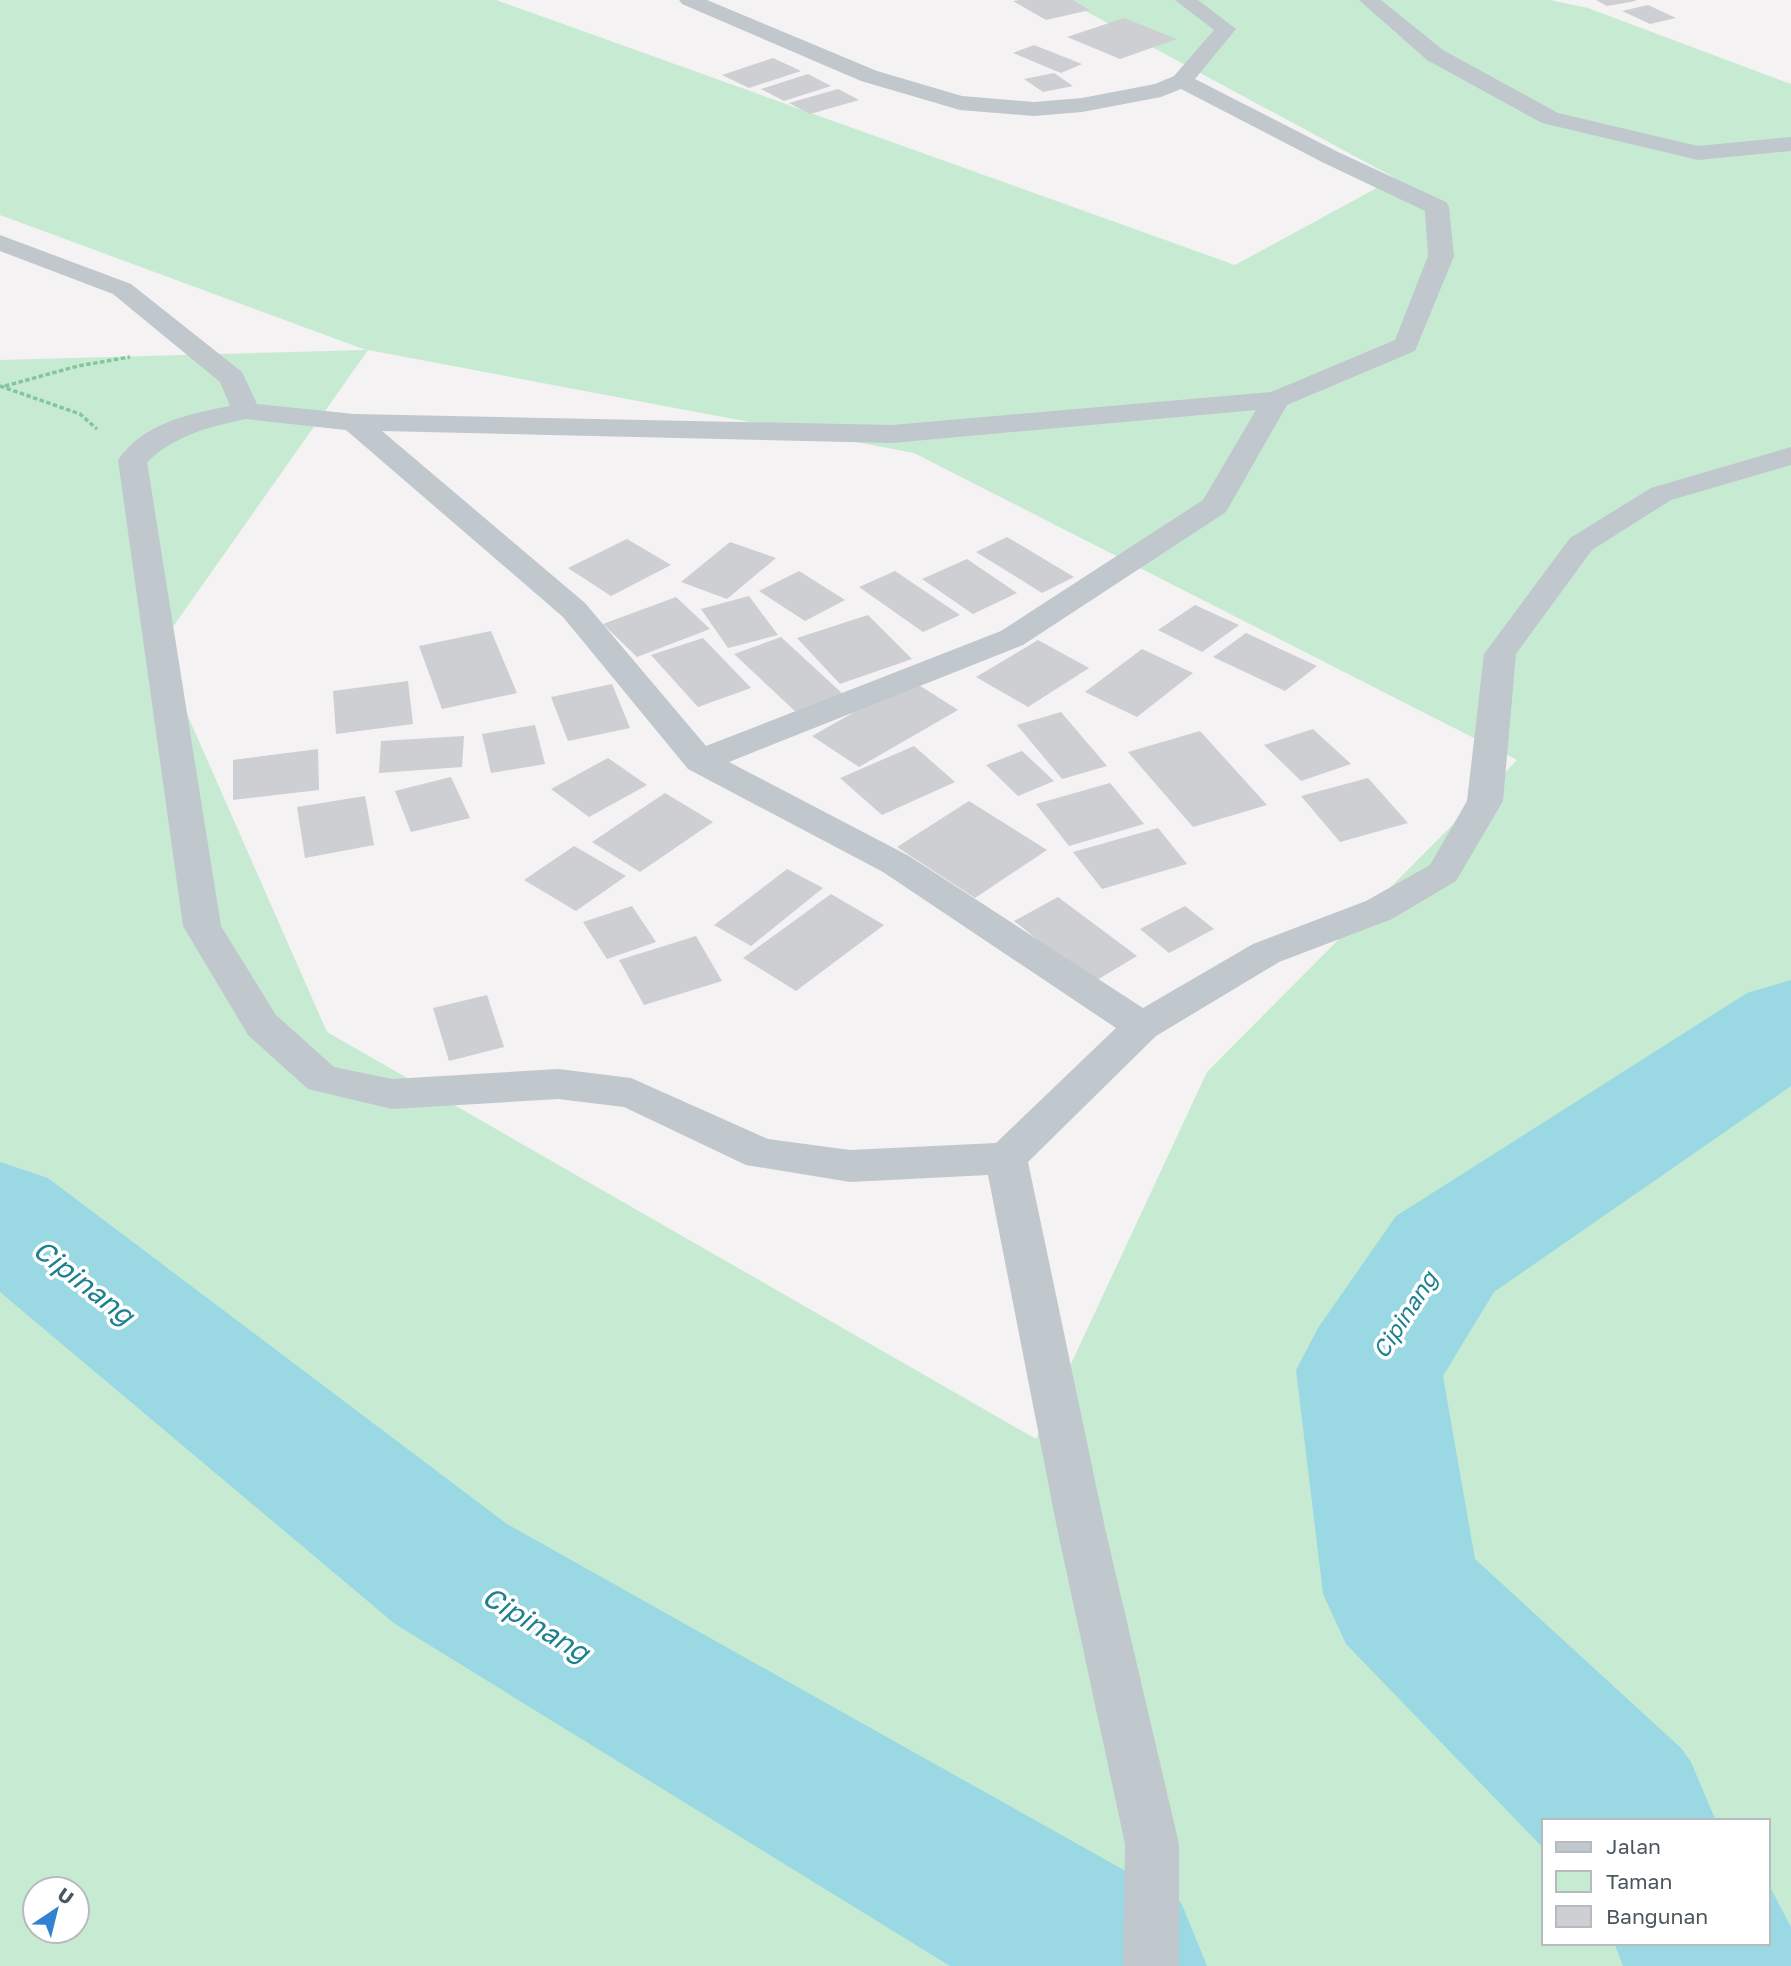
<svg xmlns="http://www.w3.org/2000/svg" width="1791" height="1966" viewBox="0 0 1791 1966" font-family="'Golos Text',sans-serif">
	<rect width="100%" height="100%" fill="#f4f2f2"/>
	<path fill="#c7ebd2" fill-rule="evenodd" d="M0 0H496L1235 265 1395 178 1065 0H1550L1588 8 1791 84V1966H0V360L366 350 0 215ZM368 350 914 453 1517 760 1207 1072 1036 1439 327 1032 158 648ZM1544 1821H1768V1943H1544ZM35 1889H77V1931H35Z"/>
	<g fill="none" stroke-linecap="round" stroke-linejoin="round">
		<g fill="#9ad9e3" fill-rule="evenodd">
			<polygon points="1791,980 1791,1086 1494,1292 1443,1376 1475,1559 1681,1748 1691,1762 1716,1821 1544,1821 1544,1849 1346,1644 1323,1594 1296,1370 1318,1328 1396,1216 1747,993"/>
			<polygon points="0,1162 48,1178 507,1524 1181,1902 1207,1966 950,1966 395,1624 0,1292"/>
			<polygon points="1768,1883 1791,1927 1791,1966 1623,1966 1614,1943 1768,1943"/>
		</g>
	</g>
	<g fill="#cdcfd3">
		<polygon points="1019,0 1073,0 1090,10 1046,20 1013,1"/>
		<polygon points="1596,0 1635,0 1636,1 1607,6"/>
		<polygon points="1648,5 1676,18 1650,24 1622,11"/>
		<polygon points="1124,18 1177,39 1120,59 1067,37"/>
		<polygon points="1034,45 1082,64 1061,73 1013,53"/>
		<polygon points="773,58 801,71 749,88 722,75"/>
		<polygon points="1054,73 1073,86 1043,92 1024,79"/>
		<polygon points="808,74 831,86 784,101 761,89"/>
		<polygon points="838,89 859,100 810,114 789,103"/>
		<polygon points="1007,537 1074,577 1042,593 976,552"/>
		<polygon points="627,539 671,565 611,596 568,568"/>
		<polygon points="730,542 776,558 727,599 681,582"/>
		<polygon points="967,559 1017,593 973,614 922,579"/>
		<polygon points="799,571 845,600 805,621 759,591"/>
		<polygon points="895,571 960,615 923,632 859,587"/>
		<polygon points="749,596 778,635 728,648 701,609"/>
		<polygon points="676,597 710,629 637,657 603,624"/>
		<polygon points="1195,605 1239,625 1202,652 1158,630"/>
		<polygon points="868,615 912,659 840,684 797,638"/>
		<polygon points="491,631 517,693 442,709 419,646"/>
		<polygon points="1246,633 1317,666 1285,691 1213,657"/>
		<polygon points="781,637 844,695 797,713 734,654"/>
		<polygon points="703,638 751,688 698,707 651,655"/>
		<polygon points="1038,640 1089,668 1028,707 976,677"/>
		<polygon points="1142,649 1193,673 1137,717 1085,692"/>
		<polygon points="911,680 958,710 859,767 812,736"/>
		<polygon points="408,681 413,724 336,734 333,691"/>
		<polygon points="612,684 630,728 568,741 551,697"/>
		<polygon points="1061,712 1107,766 1062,779 1017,725"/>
		<polygon points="535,725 545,764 491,773 482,734"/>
		<polygon points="1313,729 1351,764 1301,781 1264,745"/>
		<polygon points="1200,731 1267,805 1193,827 1128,752"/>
		<polygon points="464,736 462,767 379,773 381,741"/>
		<polygon points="914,746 955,782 882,815 840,778"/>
		<polygon points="318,749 319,790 233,800 233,760"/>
		<polygon points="1022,751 1054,781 1018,796 986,765"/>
		<polygon points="608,758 647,785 589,817 551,789"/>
		<polygon points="451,777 470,818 411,832 395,791"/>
		<polygon points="1368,778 1408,823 1340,842 1301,796"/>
		<polygon points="1110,783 1144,824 1069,846 1036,804"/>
		<polygon points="665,793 713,822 640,872 592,842"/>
		<polygon points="365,796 374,845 305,858 297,807"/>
		<polygon points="969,801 1047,850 975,898 897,847"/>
		<polygon points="1158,828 1187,864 1102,889 1073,852"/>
		<polygon points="574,846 626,876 576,911 524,880"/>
		<polygon points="787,869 823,888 751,946 714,925"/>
		<polygon points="831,894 884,925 796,991 743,958"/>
		<polygon points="1058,897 1137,956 1092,983 1014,921"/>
		<polygon points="632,906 656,942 607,959 583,922"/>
		<polygon points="1185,906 1214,929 1169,953 1140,929"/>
		<polygon points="696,936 722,981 644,1005 619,960"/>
		<polygon points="487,995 504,1047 449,1061 433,1008"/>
	</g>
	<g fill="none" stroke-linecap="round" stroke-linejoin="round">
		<g stroke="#83c5a0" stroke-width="3.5" stroke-dasharray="4.5 2.5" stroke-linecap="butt">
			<polyline points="0,386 80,414 97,429"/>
			<polyline points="5,386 78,366 130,357"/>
		</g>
		<g fill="#c0c7cd" fill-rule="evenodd">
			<path d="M679 0H707L877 71 962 96 1034 102 1082 98 1155 84 1174 76 1214 30 1175 0H1198L1236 29 1195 79 1338 152 1446 202 1449 207 1454 256 1415 351 1287 405 1226 512 1023 645 729 762 909 856 1143 1008 1253 944 1366 901 1430 865 1467 801 1484 654 1570 538 1651 488 1791 447V465L1671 500 1592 550 1516 654 1503 801 1456 881 1392 919 1279 962 1156 1036 1028 1162 1105 1528 1179 1844V1966H1123L1125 1844 1057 1528 988 1175 850 1182 746 1165 624 1107 558 1099 392 1109 308 1089 248 1035 183 926 118 460C143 423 189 414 230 406L220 382 113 294 0 251V235L131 284 242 372 257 404 354 414 892 425 1271 392 1395 340 1428 256 1425 211 1322 162 1181 89 1161 97 1082 112 1034 116 960 110 861 81 682 4ZM1256 410 1203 500 1001 631 706 746 585 603 382 431 892 443ZM246 419 346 430 563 617 688 769 883 872 1116 1028 996 1143 850 1150 768 1139 631 1078 558 1069 392 1079 334 1067 276 1015 221 926 147 462C176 435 208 427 246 419Z"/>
			<polygon points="1359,0 1381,0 1443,50 1558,113 1698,146 1791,137 1791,151 1698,160 1542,123 1427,60"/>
		</g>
	</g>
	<g text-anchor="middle" stroke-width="7" stroke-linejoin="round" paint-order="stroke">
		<g font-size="23" font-style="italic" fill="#1d8190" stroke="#fff">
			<text transform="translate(1405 1315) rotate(-57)" y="8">Cipinang</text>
		</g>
		<g font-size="28" font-style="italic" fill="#1d8190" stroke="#fff">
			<text transform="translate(84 1282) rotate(38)" y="10">Cipinang</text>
			<text transform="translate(536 1624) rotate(31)" y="10">Cipinang</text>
		</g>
	</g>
	<rect x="1542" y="1819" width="228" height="126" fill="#ffffff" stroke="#b7bbbe" stroke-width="2"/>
	<rect x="1556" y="1842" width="35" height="10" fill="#c0c7cd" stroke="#b7bbbe" stroke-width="2"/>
	<text x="1606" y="1854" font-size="21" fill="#4c565d">Jalan</text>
	<rect x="1556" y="1871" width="35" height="21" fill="#c7ebd2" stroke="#b7bbbe" stroke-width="2"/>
	<text x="1606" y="1889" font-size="21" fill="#4c565d">Taman</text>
	<rect x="1556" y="1906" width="35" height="21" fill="#cdcfd3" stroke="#b7bbbe" stroke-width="2"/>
	<text x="1606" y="1924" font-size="21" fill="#4c565d">Bangunan</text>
	<g transform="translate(56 1910) rotate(35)"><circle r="33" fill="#ffffff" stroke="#b7bbbe" stroke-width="2"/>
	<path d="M0-5L12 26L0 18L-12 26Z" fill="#3182d0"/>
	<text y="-10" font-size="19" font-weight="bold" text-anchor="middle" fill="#4c565d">U</text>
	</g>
</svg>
